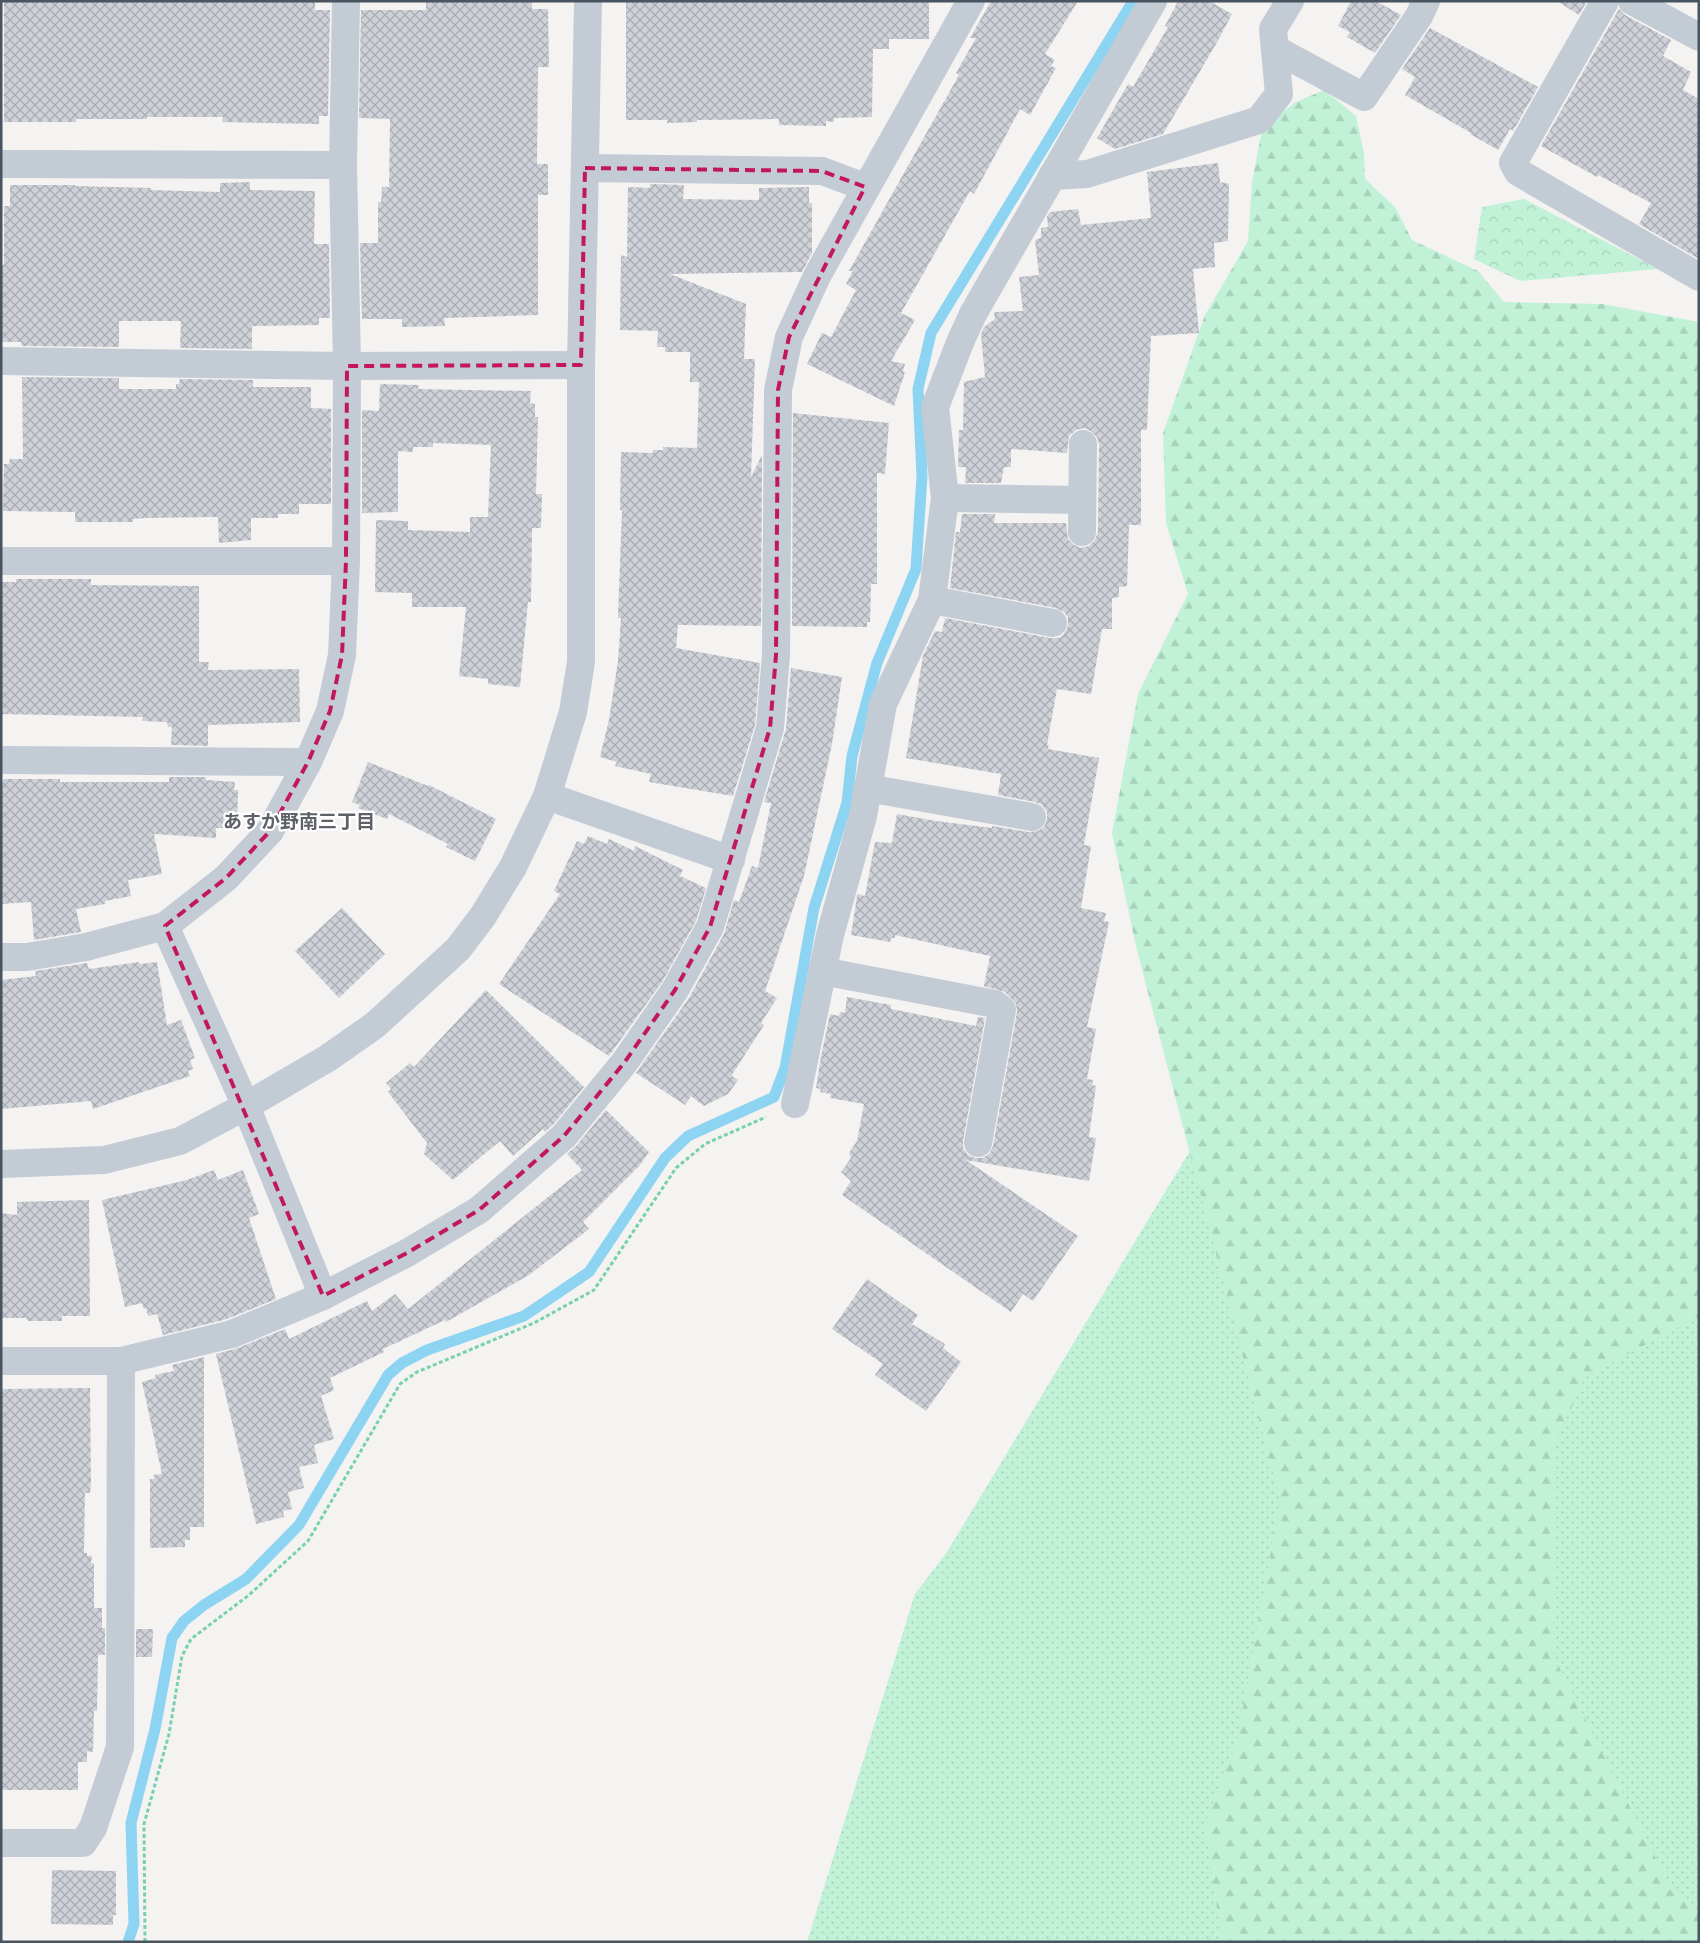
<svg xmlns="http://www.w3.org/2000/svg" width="1700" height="1943" viewBox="0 0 1700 1943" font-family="Rubik,'Noto Sans JP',sans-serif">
	<defs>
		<pattern id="grass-dots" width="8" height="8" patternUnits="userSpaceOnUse" patternTransform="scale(1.25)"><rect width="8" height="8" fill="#c1f2d7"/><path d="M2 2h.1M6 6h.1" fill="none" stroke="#a7d1bb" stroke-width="1.8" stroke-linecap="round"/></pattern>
		<pattern id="forest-firs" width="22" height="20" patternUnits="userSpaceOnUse" patternTransform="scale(1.25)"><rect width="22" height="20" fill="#c1f2d7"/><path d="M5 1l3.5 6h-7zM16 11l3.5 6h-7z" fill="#a7d1bb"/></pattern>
		<pattern id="park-crowns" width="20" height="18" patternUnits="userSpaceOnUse" patternTransform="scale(1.25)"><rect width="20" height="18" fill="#c1f2d7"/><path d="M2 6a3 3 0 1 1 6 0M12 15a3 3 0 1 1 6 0" fill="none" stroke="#a7d1bb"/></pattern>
		<pattern id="building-cross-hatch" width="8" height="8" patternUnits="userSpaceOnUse" patternTransform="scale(1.25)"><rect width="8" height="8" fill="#ced1d7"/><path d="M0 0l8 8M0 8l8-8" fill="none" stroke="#a9acb2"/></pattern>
	</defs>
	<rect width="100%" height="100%" fill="#f5f2f2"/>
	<polygon fill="url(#grass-dots)" points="1699,1062 1699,1942 807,1942 915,1594 947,1552 1191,1149"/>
	<polygon fill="url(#forest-firs)" points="1324,90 1356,116 1364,153 1365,179 1395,207 1412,240 1478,271 1504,302 1602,304 1699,322 1699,1316 1585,1377 1556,1442 1553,1655 1671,1888 1699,1914 1699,1942 1222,1942 1205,1824 1237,1741 1280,1500 1136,946 1112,833 1138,694 1188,594 1166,523 1163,433 1205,315 1248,241 1252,182 1262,130 1294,103"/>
	<polygon fill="url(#park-crowns)" points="1524,199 1658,269 1520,281 1474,259 1482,207"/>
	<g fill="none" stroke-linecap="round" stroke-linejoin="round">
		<polyline stroke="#8cd4f1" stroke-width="11" points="128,1942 134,1924 131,1823 155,1729 172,1638 184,1621 204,1605 246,1579 299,1525 388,1375 402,1363 427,1350 524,1316 589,1272 665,1158 688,1136 774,1097 785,1068 814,908 847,803 852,756 877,663 916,569 922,476 918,389 931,333 1133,1"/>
	</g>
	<g fill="url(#building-cross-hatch)">
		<polygon points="4,1 315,1 315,10 330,10 328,116 319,116 319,124 222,122 223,117 147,117 147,119 76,119 76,122 4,122"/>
		<polygon points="426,1 532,1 532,9 548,9 549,67 538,67 537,164 548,164 548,195 538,195 538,315 444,318 445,326 402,327 402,319 362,319 360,243 378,243 378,202 381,202 382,187 389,187 390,119 359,118 361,10 426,10"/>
		<polygon points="626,1 929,1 929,39 889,39 889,49 873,49 872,117 834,118 834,122 826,121 826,126 779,125 779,119 697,120 697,122 667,123 667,120 626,120"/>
		<polygon points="991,1 1078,1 1045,54 1055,60 1051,66 1056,68 1030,115 1020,109 974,194 970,191 901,313 915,320 891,361 905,364 903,371 905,372 894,406 807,364 822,333 831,337 856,290 846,284 853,271 849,271 959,75 956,73 976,38 970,38"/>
		<polygon points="1178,1 1209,1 1232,14 1216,44 1163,134 1115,149 1097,138 1128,84 1133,87 1168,27 1165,26"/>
		<polygon points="1351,1 1376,1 1401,15 1375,53 1347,37 1350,32 1338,26"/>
		<polygon points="1557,1 1587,1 1579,15"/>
		<polygon points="1619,9 1625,15 1671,40 1663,56 1691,72 1683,90 1699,99 1699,259 1639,224 1651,203 1598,175 1597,177 1541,146"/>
		<polygon points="1430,28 1538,87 1513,131 1510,129 1498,150 1470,134 1471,133 1405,95 1415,77 1402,69"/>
		<polygon points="1218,163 1220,182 1229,184 1228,241 1214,243 1215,267 1193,269 1199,333 1151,336 1147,430 1141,430 1141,525 1129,525 1127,586 1119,587 1119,597 1112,598 1112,629 1102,629 1091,694 1057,689 1047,745 1049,745 1048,749 1099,758 1084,845 1091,846 1081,908 1106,913 1104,921 1109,922 1087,1027 1096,1029 1087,1079 1093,1080 1092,1085 1096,1086 1089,1137 1096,1138 1089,1181 966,1160 1078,1236 1033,1301 1023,1294 1011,1312 842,1195 851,1181 841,1172 851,1158 849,1153 857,1141 864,1104 830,1098 831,1094 820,1092 821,1089 816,1088 821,1057 830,1014 839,1016 840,1012 845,1013 847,997 891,1005 891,1009 976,1026 978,1017 985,1018 963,1141 963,1148 968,1155 975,1158 983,1158 990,1153 993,1146 1017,1012 1016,1004 1005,992 984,986 990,956 895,935 895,938 891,938 890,942 851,935 857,896 857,894 865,896 875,842 892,843 897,814 936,821 992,828 992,826 1029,832 1038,831 1044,827 1047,819 1047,812 1042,805 1035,802 998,795 1001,774 906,758 923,656 935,631 942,632 945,618 1050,638 1059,638 1064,634 1068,626 1068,617 1064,612 1056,608 950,588 956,532 960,532 962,514 995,514 994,523 1066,523 1068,539 1074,545 1081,548 1089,546 1095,540 1098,532 1099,444 1097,437 1091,431 1084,428 1076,430 1069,436 1067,453 1011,449 1011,467 1004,467 1001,483 965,483 966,467 958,467 959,430 963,430 964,382 985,377 981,334 984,327 995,319 994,312 1023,311 1019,277 1039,275 1035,240 1041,238 1041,228 1048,227 1047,216 1050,212 1078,209 1081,225 1151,218 1147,172"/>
		<polygon points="250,182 250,190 315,191 314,244 329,244 330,318 319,318 319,325 252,326 252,349 180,348 181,321 119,321 119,347 22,346 21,342 1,342 1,265 4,265 4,206 10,206 10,185 75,185 75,186 151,188 150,190 220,192 220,183"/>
		<polygon points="650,184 684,185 683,199 759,200 759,188 809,187 809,203 812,203 812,253 802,272 670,274 746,304 744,359 755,359 751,477 762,455 761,626 678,625 676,648 760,663 755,725 733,796 649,782 651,774 615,766 617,762 600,757 609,720 618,661 621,618 618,618 622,510 620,510 621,452 653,453 653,450 663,450 663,447 697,448 699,382 690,382 690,352 665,352 665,347 657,347 658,331 620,330 621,255 627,257 628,187 650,188"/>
		<polygon points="22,377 119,378 119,389 176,389 176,384 179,384 180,379 253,380 253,387 311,387 311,408 331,409 331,504 299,504 299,514 278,514 278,518 251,518 251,540 219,543 218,517 146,518 133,519 133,522 75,522 75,512 3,511 4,464 9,464 10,459 23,459"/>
		<polygon points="380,384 419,385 418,389 531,391 530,403 535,404 535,417 538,417 536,494 542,494 541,528 532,528 531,602 528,602 520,687 488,684 488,679 459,676 466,607 412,607 412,593 375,592 376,520 408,521 408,530 470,532 470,517 488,517 491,445 433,443 433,447 413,447 413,452 398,451 398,512 362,513 362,410 379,411"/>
		<polygon points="793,413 889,423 885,474 877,473 877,584 871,584 870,622 867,622 867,627 792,626"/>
		<polygon points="16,579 91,579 91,585 199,586 199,662 209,662 208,670 299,669 300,722 208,725 208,746 171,745 172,727 168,727 167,722 142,721 143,717 1,714 1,582 16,582"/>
		<polygon points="791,668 842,677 832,744 804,876 765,991 777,998 761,1023 764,1025 733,1073 732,1076 738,1080 728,1094 704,1106 691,1096 685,1105 636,1073 689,998 724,934 734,900 739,902 752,866 758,868 771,803 764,802 786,729"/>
		<polygon points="368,762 428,786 429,785 496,819 475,861 446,847 448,844 389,814 387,819 358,808 360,805 352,802"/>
		<polygon points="169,777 206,777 206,780 235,782 234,790 238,790 237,827 234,828 216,828 216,838 154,834 162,874 128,880 131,896 105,901 105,904 76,909 81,932 34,940 31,902 1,904 1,782 3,782 3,779 60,779 60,782 169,782"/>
		<polygon points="588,836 607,844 609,839 634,851 635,846 683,870 680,876 706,888 696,921 662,982 609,1056 499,984 560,894 554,891 577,841 584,844"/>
		<polygon points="342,908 385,954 339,998 295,951"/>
		<polygon points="139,962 140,964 157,962 167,1025 181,1020 195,1058 190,1060 193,1069 188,1071 190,1076 93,1109 91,1101 1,1109 1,980 36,976 35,971 87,963 89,969"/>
		<polygon points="486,990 584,1087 553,1125 545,1132 543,1129 513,1156 500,1141 453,1180 424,1154 427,1143 388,1092 391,1089 386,1083 410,1063 414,1067"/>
		<polygon points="606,1110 649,1152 640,1165 583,1222 589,1229 529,1275 446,1322 445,1320 383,1349 384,1352 330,1378 334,1390 321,1396 334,1439 314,1445 318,1463 299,1467 304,1488 288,1492 292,1509 283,1511 284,1517 256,1524 216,1354 238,1348 285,1329 289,1339 367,1301 372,1311 395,1294 408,1309 582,1170 567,1154 576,1146"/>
		<polygon points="214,1170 218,1180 243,1170 259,1214 249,1218 276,1299 227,1319 163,1335 157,1314 148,1316 146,1308 144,1309 142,1303 125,1307 102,1200 187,1180"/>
		<polygon points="89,1200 90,1316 62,1316 62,1321 28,1321 26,1318 1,1318 1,1213 17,1215 17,1202"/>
		<polygon points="867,1279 918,1315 912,1324 945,1344 943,1348 961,1362 926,1411 875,1375 883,1364 832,1329"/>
		<polygon points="204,1357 204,1527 190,1527 190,1540 185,1540 185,1547 150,1548 150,1479 154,1479 154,1475 162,1474 142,1382 156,1378 155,1375 174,1371 172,1365"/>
		<polygon points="90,1388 91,1483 90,1493 85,1493 84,1553 87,1553 87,1556 92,1556 91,1563 94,1564 94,1608 102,1608 102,1628 105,1628 105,1655 98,1655 97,1711 94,1711 93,1752 87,1751 87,1762 78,1762 78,1790 1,1790 1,1389"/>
		<polygon points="136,1629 153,1629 152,1657 136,1657"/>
		<polygon points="52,1870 116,1871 116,1915 113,1915 113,1925 51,1924"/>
	</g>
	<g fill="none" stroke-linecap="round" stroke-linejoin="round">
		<polyline stroke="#77d2ac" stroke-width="3" stroke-dasharray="4 2.5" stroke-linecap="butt" points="145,1942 144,1824 169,1734 182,1656 191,1639 249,1595 308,1541 400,1384 417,1372 534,1323 594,1290 676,1168 705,1144 766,1117"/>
		<g stroke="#c3cbd4" stroke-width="28">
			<polyline points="1605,1 1513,163 1518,172 1699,277"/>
			<polyline points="1632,1 1699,37"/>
			<polyline points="1275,49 1364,97 1419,16 1426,1"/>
			<polyline points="1,164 343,165"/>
			<polyline points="585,168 822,171 865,187"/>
			<polyline points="1052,176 1087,174 1259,120 1279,94 1273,29 1290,1"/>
			<polyline points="1,361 347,366 581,365"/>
			<polyline points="945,498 1082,500"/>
			<polyline points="1082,532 1083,444"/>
			<polyline points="1,561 346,561"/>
			<polyline points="932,600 1053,623"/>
			<polyline points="1,760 308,762"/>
			<polyline points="867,788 1032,817"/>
			<polyline points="547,796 731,860"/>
			<polyline points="165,926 246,1106 323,1296"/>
			<polyline points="1,957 27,957 86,947 165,926 226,878 270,831 308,762 330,711 342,655 346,561 347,366 343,165 346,1"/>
			<polyline points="822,971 995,1004 1002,1010 978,1143"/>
			<polyline points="795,1104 830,935 863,816 883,704 932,600 945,498 935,407 961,340 973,314 1153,1"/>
			<polyline points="1,1164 104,1160 180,1141 246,1106 328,1058 375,1025 458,949 483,916 513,867 547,796 573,712 581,662 581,365 588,1"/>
			<polyline points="1,1361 121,1361 232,1334 323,1296 407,1253 479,1210 564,1136 624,1063 675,990 710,927 770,728 776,655 778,390 789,337 817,276 971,1"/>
			<polyline points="1,1843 83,1843 93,1828 120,1747 121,1361"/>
		</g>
	</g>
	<path fill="none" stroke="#c2185b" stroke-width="4" stroke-dasharray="10 6" stroke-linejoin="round" d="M585 168 822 171 865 187 789 337 778 390 776 655 770 728 710 927 675 990 624 1063 564 1136 479 1210 407 1253 323 1296 165 926 226 878 270 831 308 762 330 711 342 655 346 561 347 366 581 365Z"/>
	<g text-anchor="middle" stroke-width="4.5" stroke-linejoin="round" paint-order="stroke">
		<g font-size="19" font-weight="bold" fill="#5e6268" stroke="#fff">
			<text x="299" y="828">あすか野南三丁目</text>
		</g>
	</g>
	<rect width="1700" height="1943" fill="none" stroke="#495461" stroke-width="5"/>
</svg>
